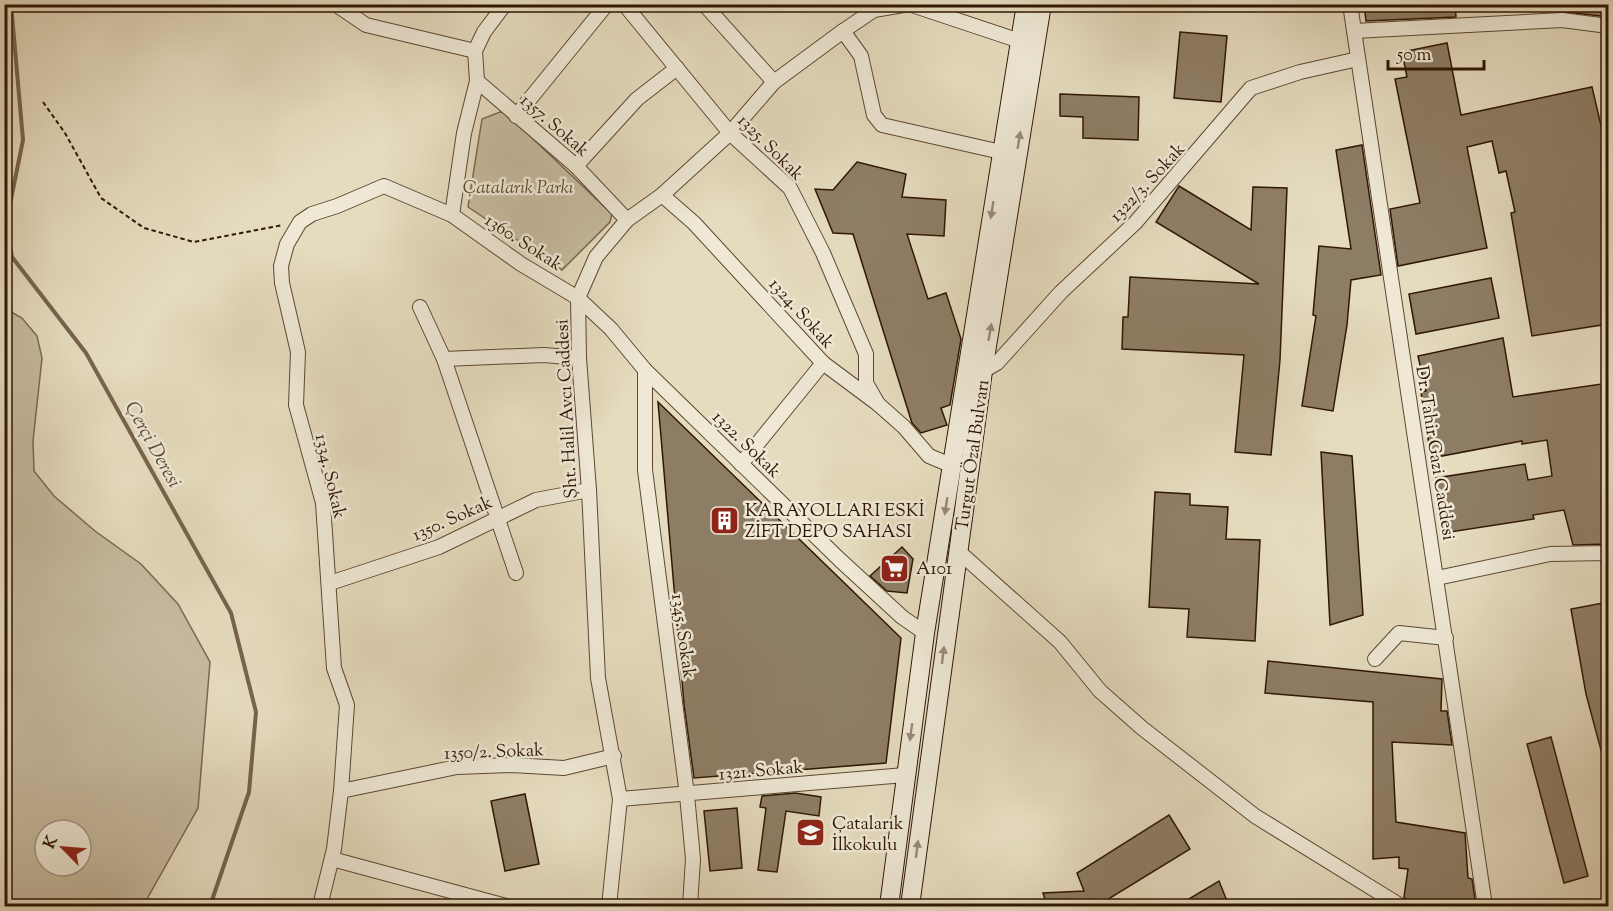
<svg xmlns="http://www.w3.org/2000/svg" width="1613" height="911" viewBox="0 0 1613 911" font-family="'Sorts Mill Goudy',serif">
	<rect width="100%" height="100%" fill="#e5dbbe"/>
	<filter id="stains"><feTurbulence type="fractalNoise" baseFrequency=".00333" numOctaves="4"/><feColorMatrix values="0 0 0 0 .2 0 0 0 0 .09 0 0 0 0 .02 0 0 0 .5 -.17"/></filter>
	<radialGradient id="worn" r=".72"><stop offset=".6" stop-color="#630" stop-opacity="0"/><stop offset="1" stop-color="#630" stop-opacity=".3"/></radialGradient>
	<g fill="#c6ba9f" stroke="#7a6852" stroke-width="1.5" fill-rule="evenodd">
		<polygon points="500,112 506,113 612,214 610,222 562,270 468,207 482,119"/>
		<path d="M4 308 22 318 37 336 42 358 33 441 34 471 54 496 95 531 141 564 178 604 210 662 198 808 143 906H5ZM45 830H81V866H45Z"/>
	</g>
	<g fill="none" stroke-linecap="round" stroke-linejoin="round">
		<polyline stroke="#77644e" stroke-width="4" points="11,4 23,140 6,224 12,257 86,353 231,613 256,712 249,792 210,906"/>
	</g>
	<g fill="#8e7d65" stroke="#2f1705" stroke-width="1.5">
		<polygon points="1364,4 1455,4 1456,17 1366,21"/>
		<polygon points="1558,4 1608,4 1608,17 1559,11"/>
		<polygon points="1180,32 1227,36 1221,102 1174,98"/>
		<polygon points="1447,43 1461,115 1592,87 1602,130 1608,128 1608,324 1532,336 1511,213 1515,212 1506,171 1499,173 1492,141 1467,147 1487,248 1398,266 1390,209 1420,203 1395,79 1407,77 1402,52"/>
		<polygon points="1060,94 1139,97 1138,140 1083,138 1083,117 1060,116"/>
		<polygon points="1362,145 1381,275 1351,280 1347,325 1333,411 1302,406 1316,316 1313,315 1319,246 1351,249 1336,150"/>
		<polygon points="857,162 906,174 902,197 946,200 944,236 907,234 928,299 946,293 961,339 950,405 941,408 947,425 921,433 912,423 853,234 833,233 815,189 833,190"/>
		<polygon points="1179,186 1251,230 1253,187 1287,188 1280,360 1271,455 1235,452 1244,355 1122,349 1123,317 1128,317 1130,277 1259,284 1156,222"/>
		<polygon points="1491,278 1499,318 1416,334 1409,294"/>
		<polygon points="1503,338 1513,397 1608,383 1608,544 1573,545 1564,510 1533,515 1534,519 1444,533 1436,478 1525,464 1528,480 1552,476 1547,440 1522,444 1522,441 1431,458 1421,392 1426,391 1418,356"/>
		<polygon points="658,402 901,638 886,763 694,778 684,704"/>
		<polygon points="1321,452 1352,456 1363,615 1330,625"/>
		<polygon points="1155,492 1190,494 1190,505 1228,507 1226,539 1260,540 1255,641 1187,637 1189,609 1149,607"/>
		<polygon points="902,547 913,559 907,593 887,591 870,576"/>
		<polygon points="1603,603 1608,604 1608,765 1605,765 1586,694 1571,609"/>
		<polygon points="1268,661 1442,679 1441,711 1447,711 1452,745 1392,742 1396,822 1465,833 1468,878 1472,879 1476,906 1410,905 1404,897 1408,869 1399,868 1399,857 1373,859 1373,702 1265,693"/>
		<polygon points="1551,737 1588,876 1564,883 1527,744"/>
		<polygon points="795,793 821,797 819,816 786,811 777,872 758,870 766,808 760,807 762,796"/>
		<polygon points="525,794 539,864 505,871 491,801"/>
		<polygon points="737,808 742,868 710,871 704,811"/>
		<polygon points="1169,815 1190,849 1097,906 1047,906 1043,893 1084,891 1077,873"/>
		<polygon points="1219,881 1229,906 1177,906"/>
	</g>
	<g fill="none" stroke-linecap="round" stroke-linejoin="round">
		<defs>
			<g id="minor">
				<polyline points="335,4 366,25 475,51"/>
				<polyline points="505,4 484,32 475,51 477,81 576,166 627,220"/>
				<polyline points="624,4 730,133 790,188 823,253 866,354 866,383 878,404"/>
				<polyline points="704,4 774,82"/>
				<polyline points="909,4 1020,41"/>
				<polyline points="1350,4 1485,906"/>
				<polyline points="843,31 874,10 909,4"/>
				<polyline points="1354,31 1562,20 1608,26"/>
				<polyline points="516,116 607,4"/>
				<polyline points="576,166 637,99 677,68"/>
				<polyline points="662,195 694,223 823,363 878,404 904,427 929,456 953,466"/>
				<polyline points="452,215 464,133 477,81"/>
				<polyline points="420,307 444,359 516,573"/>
				<polyline points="444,359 544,355 579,358"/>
				<polyline points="645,370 645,470 687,795 693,859 690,906"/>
				<polyline points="983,371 997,363 1061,292 1135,223 1251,88 1300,72 1358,59"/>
				<polyline points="741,464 823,363"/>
				<polyline points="958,551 1060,642 1100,691 1142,728 1255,816 1401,906"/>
				<polyline points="1437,578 1550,554 1608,553"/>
				<polyline points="330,583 439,547 536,500 589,490"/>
				<polyline points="1375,659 1399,633 1446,638"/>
				<polyline points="341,791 457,767 512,765 564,768 614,756"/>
				<polyline points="620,799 905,775"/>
				<polyline points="332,859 506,906"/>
				<polyline points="320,906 334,849 341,791 347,705 334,668 323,503 296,405 298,352 282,283 281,266 287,244 300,222 312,214 337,206 384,186 452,215 521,264 578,298 611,329 645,370 840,560 902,617 925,633"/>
				<polyline points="609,906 620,799 598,678 589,490 579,358 578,298 596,257 627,220 662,195 730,133 774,82 843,31 861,56 874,115 882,125 1001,152"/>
			</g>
			<g id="secondary">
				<polyline points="889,906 925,633 1026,4"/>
				<polyline points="910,906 983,371 1042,4"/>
			</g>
		</defs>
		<use href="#minor" stroke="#5c4833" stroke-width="16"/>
		<use href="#secondary" stroke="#2f1705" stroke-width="20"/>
		<polyline stroke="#2f1705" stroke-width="2" stroke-dasharray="4.5 3" stroke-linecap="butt" points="43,102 65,133 101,198 144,228 194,242 283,225"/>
		<use href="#minor" stroke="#eee8d5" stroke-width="14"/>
		<use href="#secondary" stroke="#eee8d5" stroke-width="18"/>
	</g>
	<defs><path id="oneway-solid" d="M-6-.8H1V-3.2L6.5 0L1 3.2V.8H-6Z" transform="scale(1.5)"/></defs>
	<g fill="#988a77">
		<use href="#oneway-solid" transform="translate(1019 140) rotate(-81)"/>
		<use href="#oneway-solid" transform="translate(992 210) rotate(99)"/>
		<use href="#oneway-solid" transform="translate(990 332) rotate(-80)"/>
		<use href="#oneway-solid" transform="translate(946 506) rotate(99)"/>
		<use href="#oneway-solid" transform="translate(943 655) rotate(-83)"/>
		<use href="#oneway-solid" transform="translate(911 732) rotate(98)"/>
		<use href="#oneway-solid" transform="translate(917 849) rotate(-83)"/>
	</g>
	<defs>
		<symbol id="building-square" viewBox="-11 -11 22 22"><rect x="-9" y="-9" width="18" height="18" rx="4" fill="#8f2418" stroke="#eee8d5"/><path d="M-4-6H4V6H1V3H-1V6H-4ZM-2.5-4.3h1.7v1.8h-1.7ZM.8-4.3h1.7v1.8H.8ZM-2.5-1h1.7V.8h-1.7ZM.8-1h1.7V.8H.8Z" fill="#fff"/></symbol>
		<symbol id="supermarket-square" viewBox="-11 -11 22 22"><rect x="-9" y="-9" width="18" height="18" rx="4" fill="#8f2418" stroke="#eee8d5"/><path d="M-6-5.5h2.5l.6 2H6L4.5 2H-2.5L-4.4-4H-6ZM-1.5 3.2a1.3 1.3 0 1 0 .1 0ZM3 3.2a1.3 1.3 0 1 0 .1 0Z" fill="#fff"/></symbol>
		<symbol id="school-square" viewBox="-11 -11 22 22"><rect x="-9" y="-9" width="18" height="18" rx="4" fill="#8f2418" stroke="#eee8d5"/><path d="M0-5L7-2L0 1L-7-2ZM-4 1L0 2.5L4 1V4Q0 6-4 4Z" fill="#fff"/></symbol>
	</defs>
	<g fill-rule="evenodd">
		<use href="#building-square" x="708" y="504" width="33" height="33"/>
		<use href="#supermarket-square" x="878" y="552" width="33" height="33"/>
		<use href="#school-square" x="794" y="816" width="33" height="33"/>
	</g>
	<g text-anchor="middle" stroke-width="5" stroke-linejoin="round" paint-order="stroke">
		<g font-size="18" fill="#2f1705" stroke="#eee8d5">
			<text transform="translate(555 125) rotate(41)" y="6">1357. Sokak</text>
			<text transform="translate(771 147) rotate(45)" y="6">1325. Sokak</text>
			<text transform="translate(1147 182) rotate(-47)" y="6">1322/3. Sokak</text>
			<text transform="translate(524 242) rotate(33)" y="6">1360. Sokak</text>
			<text transform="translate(802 313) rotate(48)" y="6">1324. Sokak</text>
			<text transform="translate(566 409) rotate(-93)" y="6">Şht. Halil Avcı Caddesi</text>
			<text transform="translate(747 444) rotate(44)" y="6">1322. Sokak</text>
			<text transform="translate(1436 453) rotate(81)" y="6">Dr. Tahir Gazi Caddesi</text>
			<text transform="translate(972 455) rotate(-82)" y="6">Turgut Özal Bulvarı</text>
			<text transform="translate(331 476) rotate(77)" y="6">1334. Sokak</text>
			<text transform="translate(452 518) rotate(-24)" y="6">1350. Sokak</text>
			<text transform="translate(684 636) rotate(82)" y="6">1345. Sokak</text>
			<text transform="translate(494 751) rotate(-2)" y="6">1350/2. Sokak</text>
			<text transform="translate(761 770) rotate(-5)" y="6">1321. Sokak</text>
		</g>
		<g font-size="18" font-style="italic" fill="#5c4833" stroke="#eee8d5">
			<text x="518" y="193">Çatalarık Parkı</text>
		</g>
		<g font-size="18" fill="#2f1705" stroke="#eee8d5" text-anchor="start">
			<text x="745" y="516">KARAYOLLARI ESKİ<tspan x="745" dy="21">ZİFT DEPO SAHASI</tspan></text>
			<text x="916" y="574">A101</text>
			<text x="832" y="829">Çatalarık<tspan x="832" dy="21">İlkokulu</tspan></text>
		</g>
		<g font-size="20" font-style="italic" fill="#5f4b36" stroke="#eee8d5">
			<text transform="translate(154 444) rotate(61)" y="7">Çerçi Deresi</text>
		</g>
	</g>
	<rect width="1613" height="911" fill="none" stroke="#e5dbbe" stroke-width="24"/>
	<rect x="6" y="6" width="1601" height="899" fill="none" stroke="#2f1705" stroke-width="3"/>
	<rect x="12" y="12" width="1589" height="887" fill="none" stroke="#2f1705" stroke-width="1.5"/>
	<g transform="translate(63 848) rotate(295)"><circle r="28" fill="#eee8d5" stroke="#a29482" stroke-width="1.5"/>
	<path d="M0-4.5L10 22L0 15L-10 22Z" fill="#8f2418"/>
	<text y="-9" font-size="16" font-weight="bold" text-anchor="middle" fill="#2f1705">K</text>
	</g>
	<path d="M1388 60v9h96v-9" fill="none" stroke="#2f1705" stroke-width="3"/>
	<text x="1397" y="60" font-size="18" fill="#2f1705" stroke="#eee8d5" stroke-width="4.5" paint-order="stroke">50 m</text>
	<rect width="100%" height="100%" filter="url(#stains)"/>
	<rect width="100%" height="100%" fill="url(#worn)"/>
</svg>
